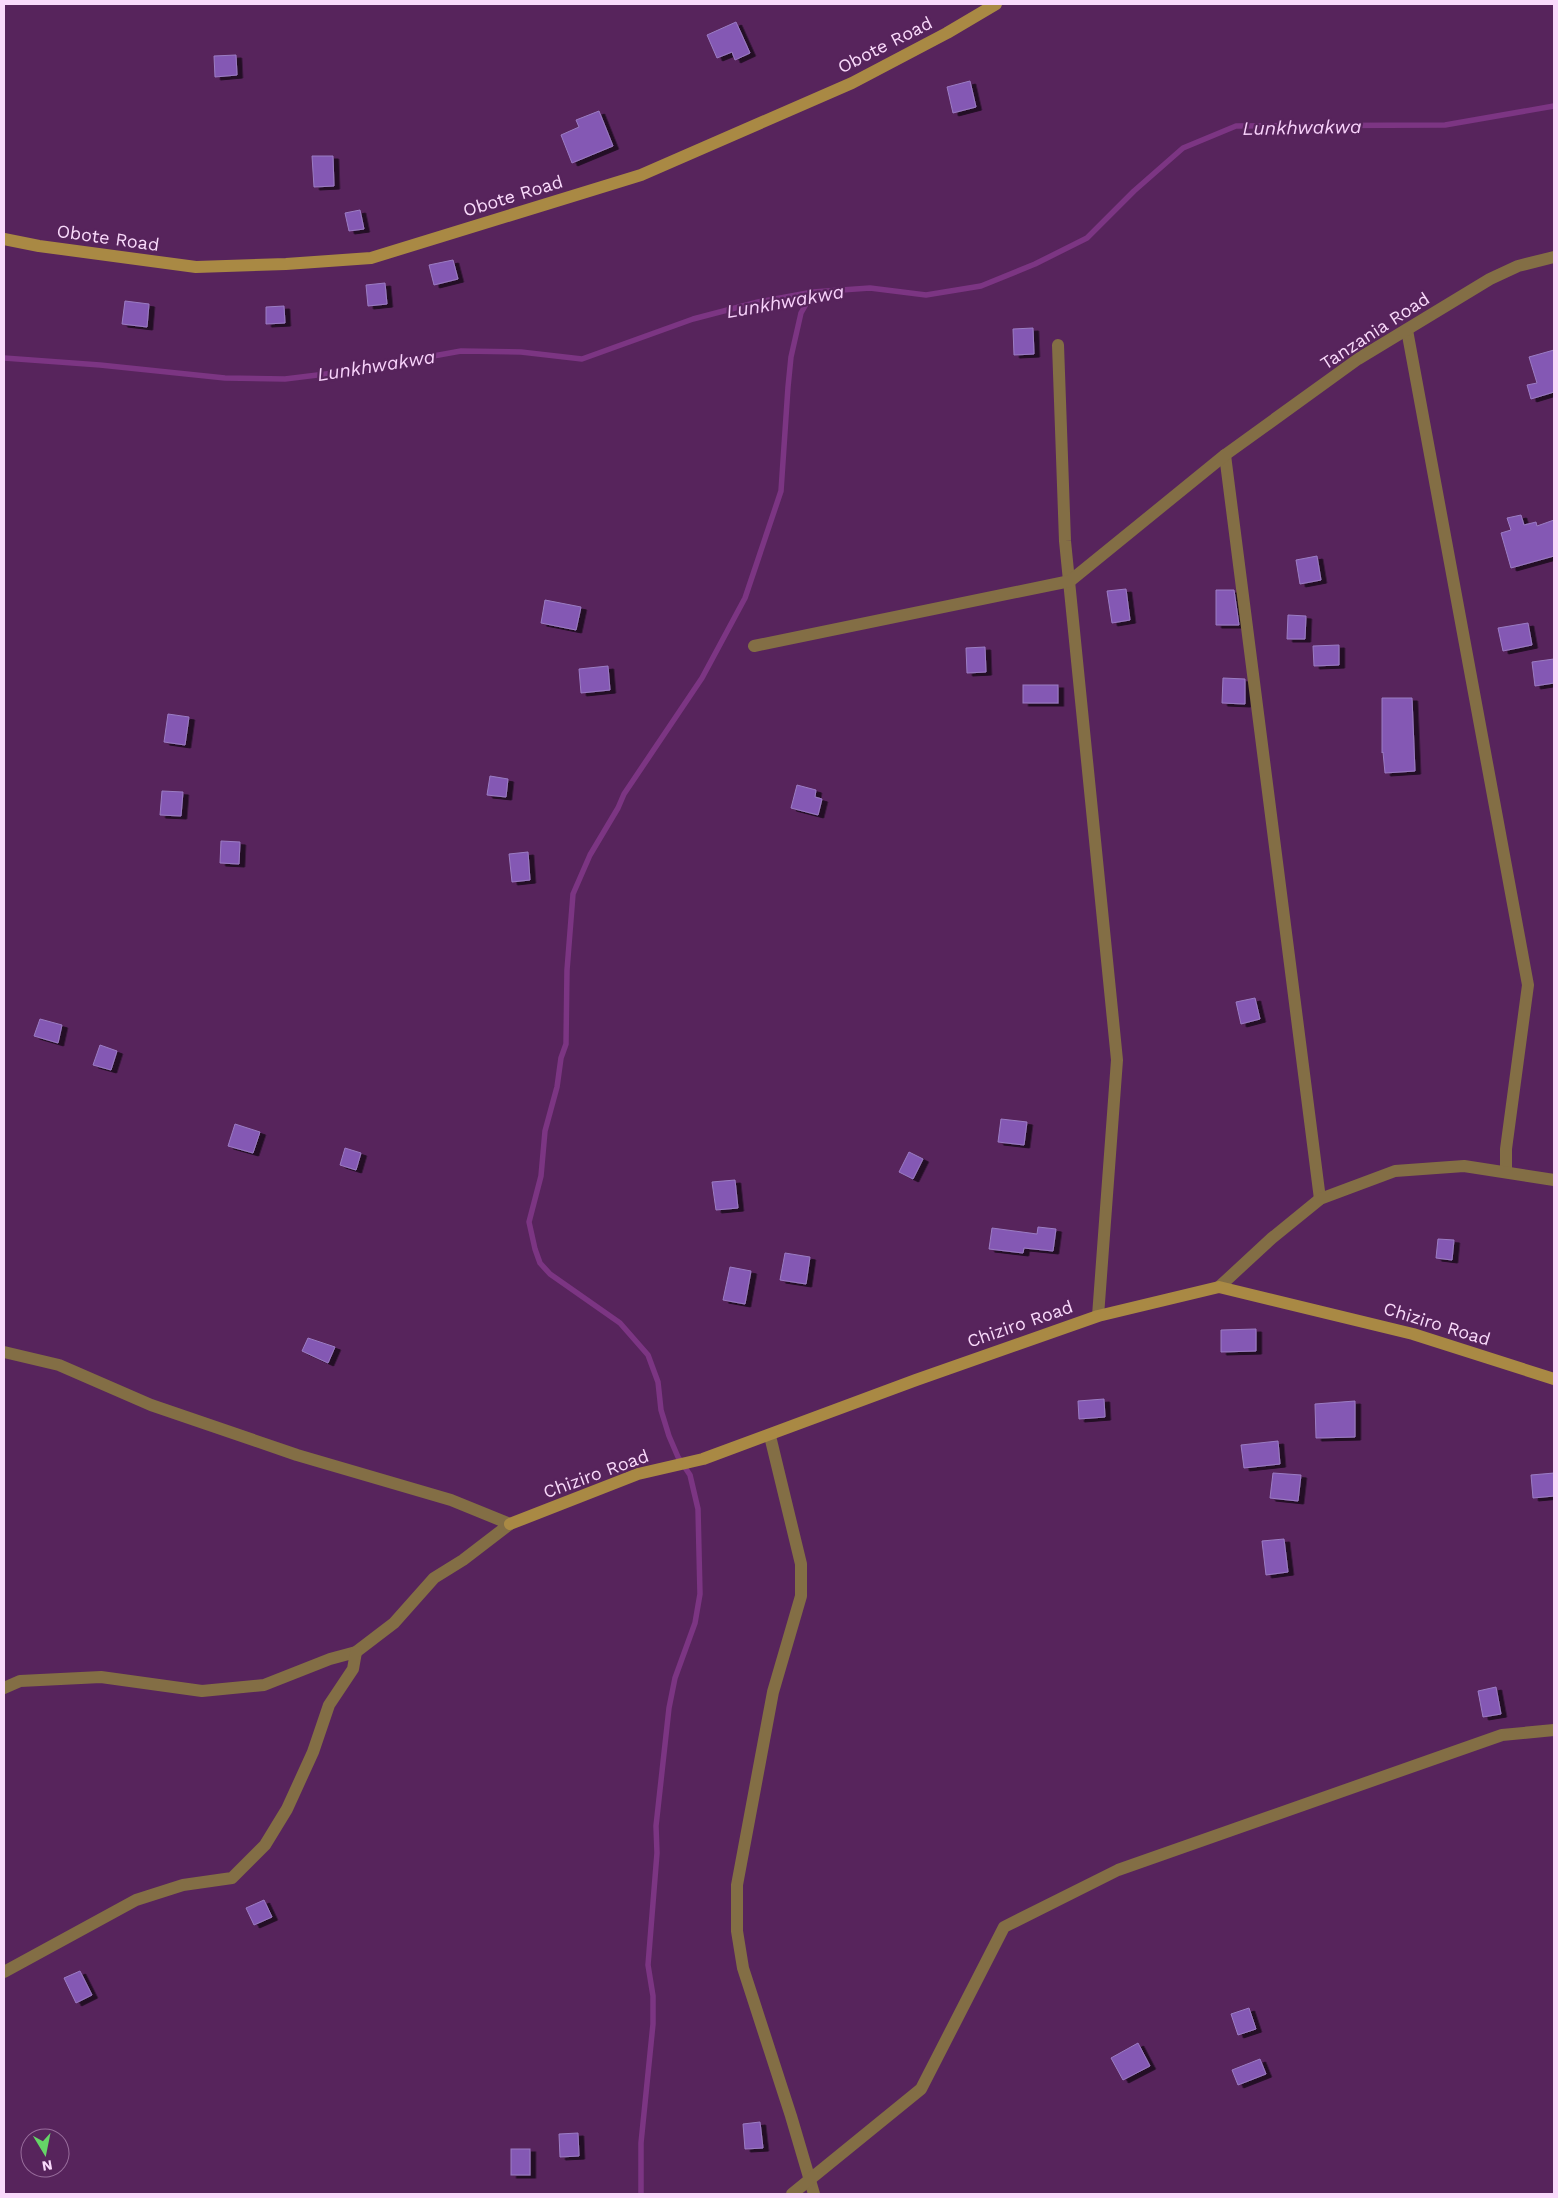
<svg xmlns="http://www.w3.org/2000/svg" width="1558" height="2198" viewBox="0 0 1558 2198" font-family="'Work Sans',sans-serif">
	<defs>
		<filter id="shadow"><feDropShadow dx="5.5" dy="3" stdDeviation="0" flood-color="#0009"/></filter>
	</defs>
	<rect width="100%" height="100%" fill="#57245c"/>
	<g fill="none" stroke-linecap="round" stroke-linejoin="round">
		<g stroke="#7c3583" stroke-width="5.5">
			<polyline points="4,358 100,365 225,378 285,379 350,371 461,351 521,352 582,359 693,319 758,302 813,292 870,288 926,295 981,286 1035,264 1087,238 1134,191 1183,148 1236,126 1445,125 1554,106"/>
			<polyline points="641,2194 641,2143 653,2024 653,1996 648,1965 657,1853 656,1826 669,1708 675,1678 695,1623 700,1594 698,1509 690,1475 678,1457 669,1436 661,1410 658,1382 648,1355 620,1323 550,1274 540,1263 535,1249 529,1222 541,1176 545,1131 557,1087 561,1058 566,1044 567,970 573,894 590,855 618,808 624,794 702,678 745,598 781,491 788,387 791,357 801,313 813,292"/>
		</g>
	</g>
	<g fill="#8459b4" stroke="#9b7cc3" filter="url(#shadow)">
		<polygon points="736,22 750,53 735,60 732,52 717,58 707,35"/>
		<polygon points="236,55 237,75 215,77 214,56"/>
		<polygon points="970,81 976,107 953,113 947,87"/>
		<polygon points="599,111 613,146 572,163 561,135 579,127 576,120"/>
		<polygon points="312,156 333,156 334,186 314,187"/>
		<polygon points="360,210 364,229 349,231 345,213"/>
		<polygon points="453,260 458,279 434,285 429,265"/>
		<polygon points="385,283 387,304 368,306 366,285"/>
		<polygon points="125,301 149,304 147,327 122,324"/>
		<polygon points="284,306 285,323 266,324 266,307"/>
		<polygon points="1033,328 1034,354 1014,355 1013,329"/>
		<polygon points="1554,350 1554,392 1531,399 1527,385 1537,383 1529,357"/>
		<polygon points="1521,515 1524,525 1536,522 1537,526 1554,520 1554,556 1511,568 1501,533 1511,530 1507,518"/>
		<polygon points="1317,556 1321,580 1300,584 1296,560"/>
		<polygon points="1126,589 1130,620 1112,623 1107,591"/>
		<polygon points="1216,590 1234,590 1239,625 1216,625"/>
		<polygon points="545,600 581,607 576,630 541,623"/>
		<polygon points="1288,615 1306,616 1305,639 1287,639"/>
		<polygon points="1528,623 1532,645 1503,651 1498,628"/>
		<polygon points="1339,645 1339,665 1314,666 1313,646"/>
		<polygon points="985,647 986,672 967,673 966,648"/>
		<polygon points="1554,659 1554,683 1535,686 1532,662"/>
		<polygon points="608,666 610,690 581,693 579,669"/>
		<polygon points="1223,678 1245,679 1245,704 1222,703"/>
		<rect x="1023" y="685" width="35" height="18"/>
		<polygon points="1382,698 1412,698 1415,771 1385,773 1383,752 1382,753"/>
		<polygon points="168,714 189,717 185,745 164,742"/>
		<polygon points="490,776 508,779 506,797 487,795"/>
		<polygon points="797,785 816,790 815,797 822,799 818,815 791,808"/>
		<polygon points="162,791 183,792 181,816 160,815"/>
		<polygon points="221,841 240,842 239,864 220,863"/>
		<polygon points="528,852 530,880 512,882 509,854"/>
		<polygon points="1255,998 1260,1019 1241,1024 1236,1002"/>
		<polygon points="40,1019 62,1025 58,1043 34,1036"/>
		<polygon points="100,1045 117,1051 111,1070 93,1065"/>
		<polygon points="1001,1119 1027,1122 1024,1145 998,1142"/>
		<polygon points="235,1124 260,1132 253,1153 228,1146"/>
		<polygon points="345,1148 361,1153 356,1170 340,1165"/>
		<polygon points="909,1152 923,1159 913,1179 899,1172"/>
		<polygon points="735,1180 738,1208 716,1210 712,1182"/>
		<polygon points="1038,1227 1056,1229 1053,1251 1024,1248 1023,1253 989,1249 992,1228 1037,1234"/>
		<polygon points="1438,1239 1454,1240 1452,1260 1436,1258"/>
		<polygon points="785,1253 810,1257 806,1284 780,1280"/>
		<polygon points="730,1267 751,1271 745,1304 723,1300"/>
		<polygon points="1256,1329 1256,1351 1221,1352 1221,1330"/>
		<polygon points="308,1338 335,1347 328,1363 302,1351"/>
		<polygon points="1104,1399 1105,1417 1079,1419 1078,1401"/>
		<polygon points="1355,1401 1355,1437 1316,1438 1315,1404"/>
		<polygon points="1278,1441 1280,1464 1244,1468 1241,1445"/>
		<polygon points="1273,1473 1301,1475 1298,1501 1270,1498"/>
		<polygon points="1554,1473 1554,1496 1533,1498 1531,1475"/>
		<polygon points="1284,1539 1288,1572 1266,1575 1262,1541"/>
		<polygon points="1496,1687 1501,1714 1483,1717 1478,1691"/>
		<polygon points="264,1900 272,1917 254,1925 246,1908"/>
		<polygon points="80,1971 92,1995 76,2003 64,1978"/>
		<polygon points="1249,2008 1256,2029 1238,2035 1231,2014"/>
		<polygon points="1138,2043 1150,2066 1123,2080 1111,2058"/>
		<polygon points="1260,2059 1266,2074 1238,2085 1232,2070"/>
		<polygon points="760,2122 763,2148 745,2149 743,2124"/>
		<polygon points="578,2133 579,2156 560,2157 559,2134"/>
		<rect x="511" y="2149" width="19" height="26"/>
	</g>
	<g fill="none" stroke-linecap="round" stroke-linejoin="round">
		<g stroke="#836e45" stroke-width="12">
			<polyline points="1407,330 1528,985 1506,1149 1506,1172"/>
			<polyline points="1058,345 1065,541 1117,1060 1098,1316"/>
			<polyline points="1225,455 1320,1199"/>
			<polyline points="754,646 1070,581 1225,455 1358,359 1490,279 1518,266 1554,257"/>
			<polyline points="1219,1287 1272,1238 1320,1199 1395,1171 1464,1166 1554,1180"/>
			<polyline points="4,1352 59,1365 151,1405 297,1455 451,1500 510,1524 463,1560 434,1578 394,1623 356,1652 330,1659 264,1685 202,1691 101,1677 20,1681 4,1688"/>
			<polyline points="770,1436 801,1564 801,1596 773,1692 737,1885 737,1931 743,1968 791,2116 814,2194"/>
			<polyline points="4,1972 136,1900 183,1885 232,1878 265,1845 287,1809 313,1752 329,1705 353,1669 356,1652"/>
			<polyline points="792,2194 921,2089 1004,1927 1118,1870 1502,1735 1554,1730"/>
		</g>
		<g stroke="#a98944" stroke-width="12">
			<polyline points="4,239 39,246 196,267 286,264 371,258 641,175 852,83 947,33 996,4"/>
			<polyline points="510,1524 638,1474 703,1459 916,1380 1098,1316 1219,1287 1413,1334 1554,1379"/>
		</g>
	</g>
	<g text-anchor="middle" stroke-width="4.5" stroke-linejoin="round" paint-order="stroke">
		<g font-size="18" fill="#f9dafb" stroke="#57245c">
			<text transform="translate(885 45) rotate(-27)" y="6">Obote Road</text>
			<text transform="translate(513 196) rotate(-17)" y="6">Obote Road</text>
			<text transform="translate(108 238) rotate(8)" y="6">Obote Road</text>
			<text transform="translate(1375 331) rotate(-33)" y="6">Tanzania Road</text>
			<text transform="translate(1020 1324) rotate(-19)" y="6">Chiziro Road</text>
			<text transform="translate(1437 1324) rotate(17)" y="6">Chiziro Road</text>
			<text transform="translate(596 1474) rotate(-20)" y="6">Chiziro Road</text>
		</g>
		<g font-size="19" font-style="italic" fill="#f8d2fb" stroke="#57245c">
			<text transform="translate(1302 127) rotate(-1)" y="7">Lunkhwakwa</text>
			<text transform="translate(785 301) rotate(-10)" y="7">Lunkhwakwa</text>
			<text transform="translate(376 365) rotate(-9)" y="7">Lunkhwakwa</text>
		</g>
	</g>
	<rect width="1558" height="2198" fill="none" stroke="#f9dafb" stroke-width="10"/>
	<g transform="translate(45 2153) rotate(170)"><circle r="24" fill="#57245c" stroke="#986d9c"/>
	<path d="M0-4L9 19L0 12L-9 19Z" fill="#65d467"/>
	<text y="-8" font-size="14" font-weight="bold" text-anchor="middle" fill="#f9dafb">N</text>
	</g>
</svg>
